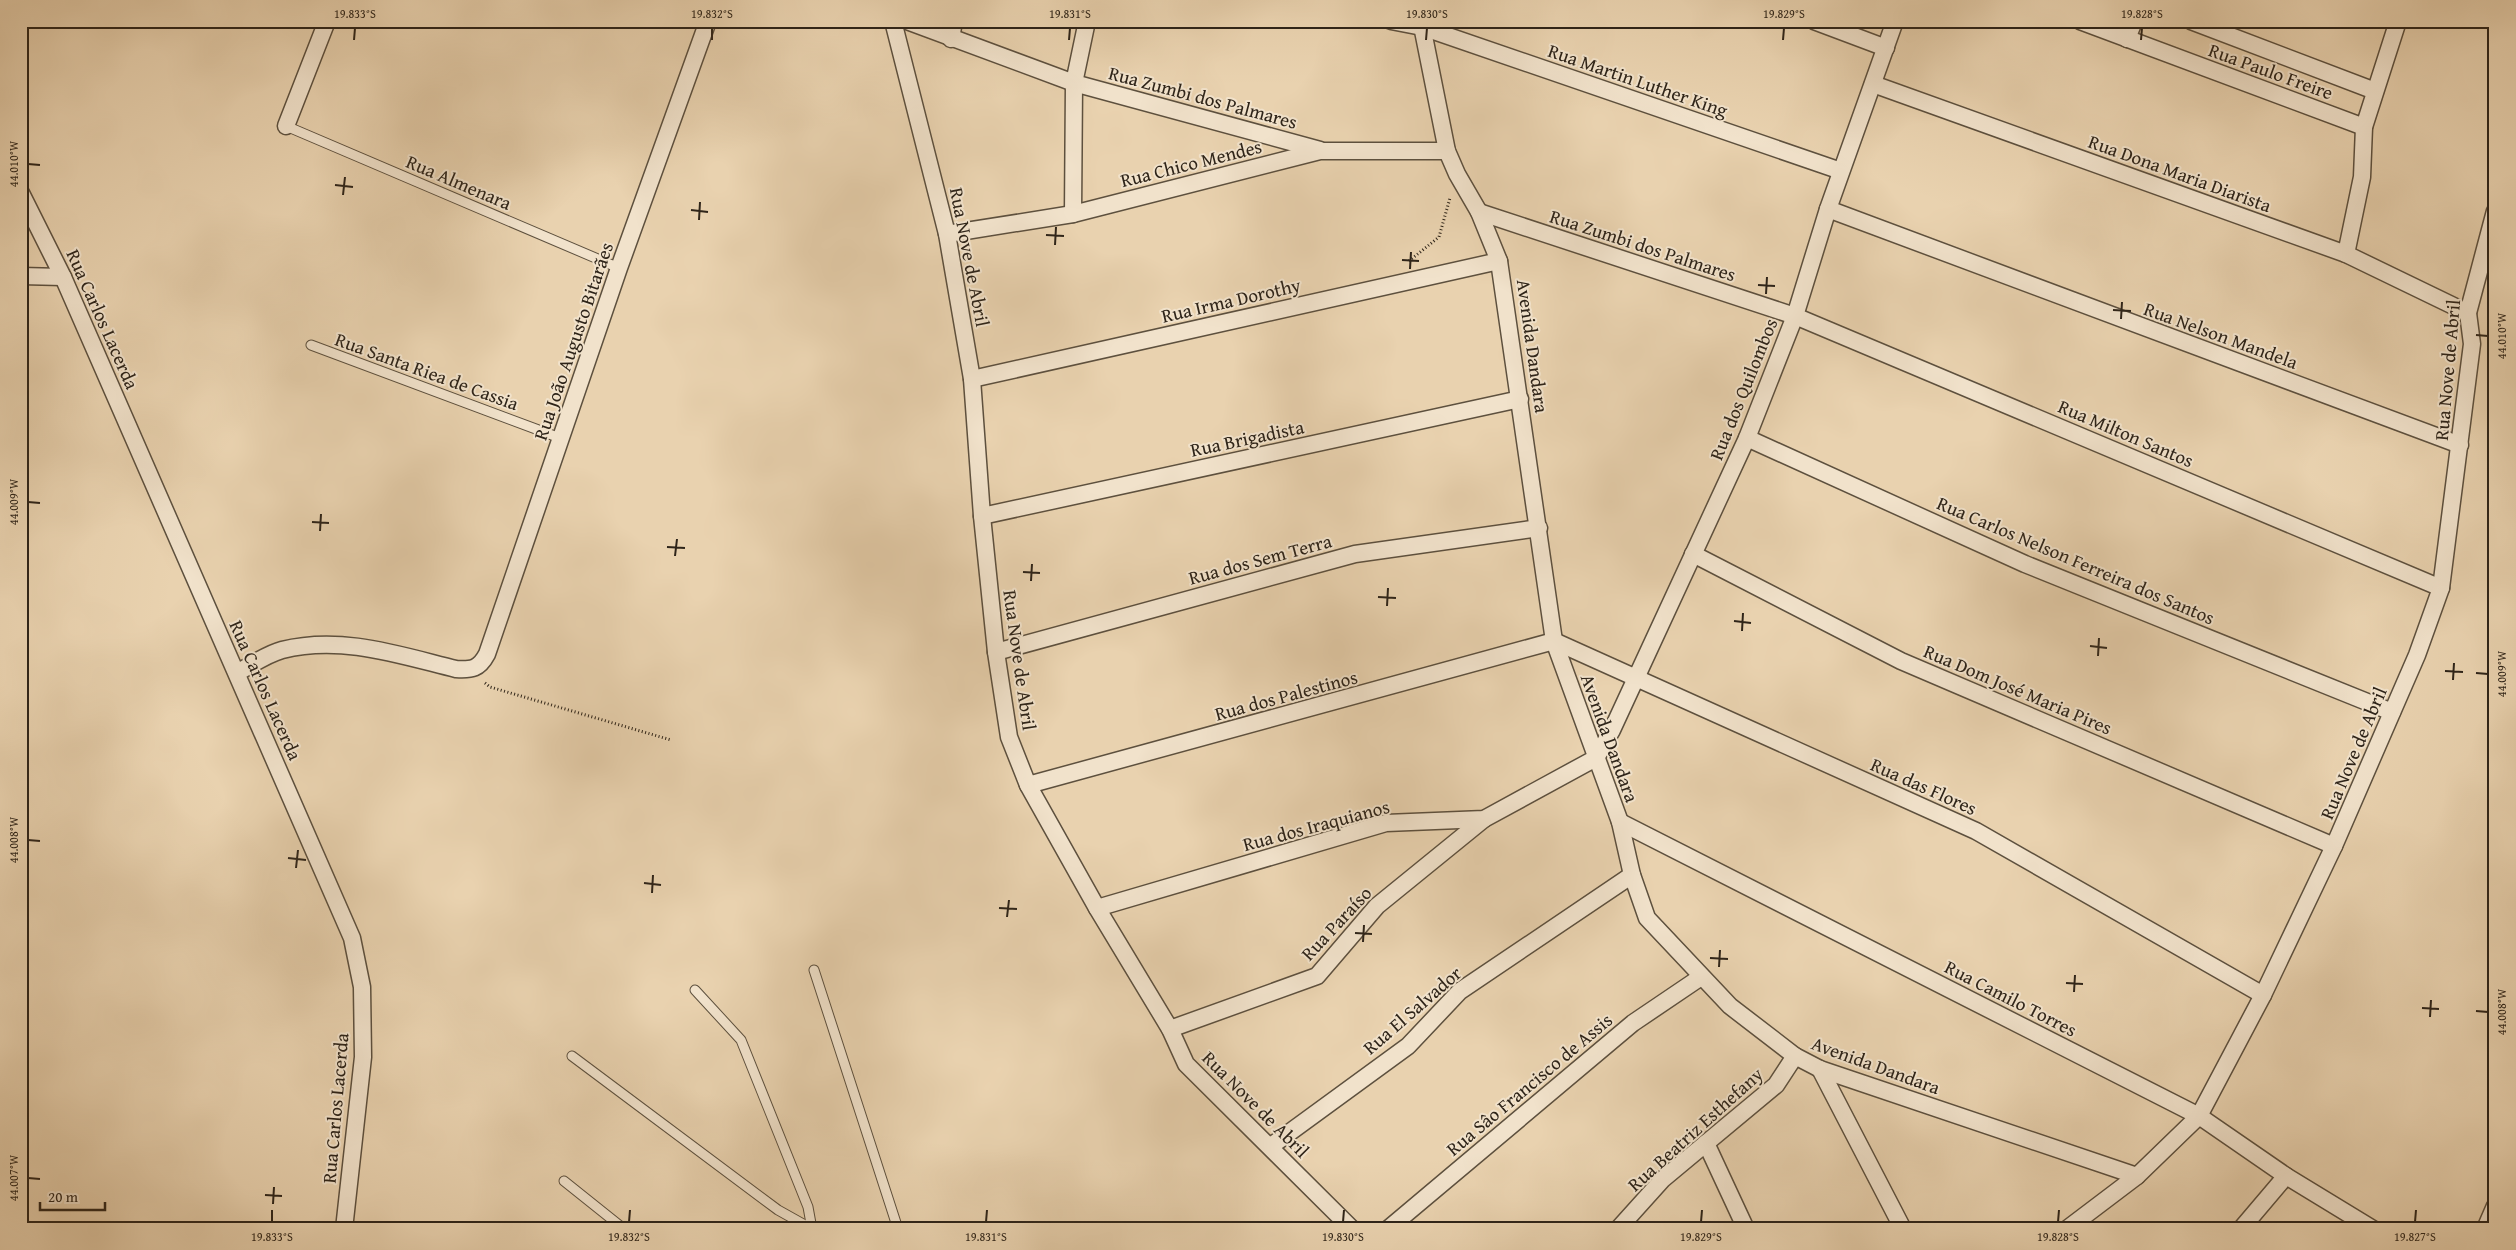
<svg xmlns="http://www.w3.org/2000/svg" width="2516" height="1250" viewBox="0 0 2516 1250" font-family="'Gentium Book Plus',serif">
	<rect width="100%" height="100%" fill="#e9d2af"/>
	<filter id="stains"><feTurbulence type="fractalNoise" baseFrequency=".004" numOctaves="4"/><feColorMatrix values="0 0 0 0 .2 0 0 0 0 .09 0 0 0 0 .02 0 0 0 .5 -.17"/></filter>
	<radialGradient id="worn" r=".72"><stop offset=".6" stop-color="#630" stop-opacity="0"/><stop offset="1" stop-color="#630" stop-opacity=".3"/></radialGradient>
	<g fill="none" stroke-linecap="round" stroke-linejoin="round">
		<defs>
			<g id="lane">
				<polyline points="286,126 619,268"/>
				<polyline points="311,345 560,438"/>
				<polyline points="814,970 898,1229"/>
				<polyline points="695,990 741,1040 808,1207 812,1229"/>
				<polyline points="572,1056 778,1210 812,1229"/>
				<polyline points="564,1181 624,1229"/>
			</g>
			<g id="street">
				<polyline points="893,21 947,234 972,379 982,516 996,652 1009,737 1028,785 1097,908 1170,1029 1186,1064 1352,1229"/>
				<polyline points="907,21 1074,83 1320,150"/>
				<polyline points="1391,21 1422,27 1841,171"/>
				<polyline points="1421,21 1447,151 1457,174 1479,212 1499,261 1554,641 1620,822 1632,875 1647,918 1730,1006 1795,1056 1820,1069 2137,1176"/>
				<polyline points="1814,21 1886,48"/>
				<polyline points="2080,21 2364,127"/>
				<polyline points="2191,21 2375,91"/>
				<polyline points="951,39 954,21"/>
				<polyline points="2127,39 2134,21"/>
				<polyline points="1873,84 2346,254 2468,313"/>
				<polyline points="286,126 327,21"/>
				<polyline points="21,193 63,277 352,938 362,987 363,1057 344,1229"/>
				<polyline points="1828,209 2460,445"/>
				<polyline points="1479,212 1795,316 2441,588"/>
				<polyline points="1073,214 1074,83 1087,21"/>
				<polyline points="947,234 1073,214 1320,151 1447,151"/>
				<polyline points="2346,254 2362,177 2364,127 2398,21"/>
				<polyline points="21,276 63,277"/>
				<polyline points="972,379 1499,261"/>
				<polyline points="1747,438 2025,564 2392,712"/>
				<polyline points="982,516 1520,399"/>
				<polyline points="1693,554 1901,661 2334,846"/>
				<polyline points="996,652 1355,554 1539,528"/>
				<path d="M237 673C251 665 267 654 282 650 341 635 399 655 456 669 472 670 479 669 487 654L619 268 708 21"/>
				<polyline points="1028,785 1554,641 1976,831 2263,995"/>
				<polyline points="1620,822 2199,1116 2286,1176 2373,1229"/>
				<polyline points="1097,908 1386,823 1484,819 1596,758 1612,730 1747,438 1795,316 1828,209 1895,21"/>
				<polyline points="1170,1029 1317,976 1377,906 1484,819"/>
				<polyline points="1820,1069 1903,1229"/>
				<polyline points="1706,1143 1746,1229"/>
				<polyline points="1271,1146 1408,1046 1460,991 1632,875"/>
				<polyline points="1388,1229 1633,1023 1701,977"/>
				<polyline points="1618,1229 1663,1179 1776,1085 1795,1056"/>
				<polyline points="2067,1229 2137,1176 2199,1116 2263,995 2334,846 2417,655 2441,588 2472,344 2468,313 2495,211"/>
				<polyline points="2241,1229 2286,1176"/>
				<polyline points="2485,1229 2495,1206"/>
			</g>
		</defs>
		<use href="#lane" stroke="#5d503e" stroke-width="11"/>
		<use href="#street" stroke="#5d503e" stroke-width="19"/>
		<g stroke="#2e2419" stroke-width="3" stroke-dasharray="1 2.5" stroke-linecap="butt">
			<polyline points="1409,261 1439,237 1450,198"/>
			<polyline points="485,683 490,687 671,740"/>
		</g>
		<use href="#lane" stroke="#f1e2cb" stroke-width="9"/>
		<use href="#street" stroke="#f1e2cb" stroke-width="16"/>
	</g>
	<path fill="none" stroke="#2e2419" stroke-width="2" d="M354 40 355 28M712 40V28M1069 40 1070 28M1426 40 1427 28M1783 40 1784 28M2141 40 2142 28M28 164 40 165M335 185 353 187M343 195 345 177M691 210 708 212M699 220 700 202M1046 235 1064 236M1055 245 1056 227M1402 260 1419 261M1410 269 1411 252M1758 285 1775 286M1766 294 1767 277M2113 310 2131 311M2121 319 2122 302M2476 335 2488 336M28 502 40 503M312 522 329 523M320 531 321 514M667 547 685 548M675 556 677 539M1023 572 1040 573M1031 581 1032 564M1378 597 1396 598M1387 606 1388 588M1734 621 1751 623M1742 631 1743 613M2090 646 2107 648M2098 656 2099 638M2445 671 2463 672M2476 673 2488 674M2453 680 2454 663M28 840 40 841M288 858 306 860M296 868 298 850M644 883 661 885M652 893 653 875M999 908 1017 909M1007 917 1009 900M1355 933 1372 934M1363 942 1364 925M1710 958 1728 959M1719 967 1720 950M2066 983 2083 984M2074 992 2075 975M2422 1008 2439 1009M2476 1011 2488 1012M2430 1017 2431 1000M28 1178 40 1179M265 1195 282 1196M273 1204 274 1187M272 1222V1210M629 1222 630 1210M986 1222 987 1210M1343 1222 1344 1210M1701 1222 1702 1210M2058 1222 2059 1210M2415 1222 2416 1210"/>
	<g text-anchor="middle" stroke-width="4" stroke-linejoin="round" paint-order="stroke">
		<g font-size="19" fill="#2e2419" stroke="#f1e2cb">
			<text transform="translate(2271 71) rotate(20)" y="7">Rua Paulo Freire</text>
			<text transform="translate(1638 80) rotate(19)" y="7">Rua Martin Luther King</text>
			<text transform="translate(1203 97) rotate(15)" y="7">Rua Zumbi dos Palmares</text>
			<text transform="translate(1191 163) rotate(-14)" y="7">Rua Chico Mendes</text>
			<text transform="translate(2180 173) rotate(20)" y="7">Rua Dona Maria Diarista</text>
			<text transform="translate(459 182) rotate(23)" y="7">Rua Almenara</text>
			<text transform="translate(1643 245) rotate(18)" y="7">Rua Zumbi dos Palmares</text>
			<text transform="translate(970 257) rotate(79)" y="7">Rua Nove de Abril</text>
			<text transform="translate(1231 300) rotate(-13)" y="7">Rua Irma Dorothy</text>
			<text transform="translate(103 319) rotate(66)" y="7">Rua Carlos Lacerda</text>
			<text transform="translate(2221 335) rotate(20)" y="7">Rua Nelson Mandela</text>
			<text transform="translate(573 341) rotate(-71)" y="7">Rua João Augusto Bitarães</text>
			<text transform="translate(1533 346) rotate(82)" y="7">Avenida Dandara</text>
			<text transform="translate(2447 370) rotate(-85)" y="7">Rua Nove de Abril</text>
			<text transform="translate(427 371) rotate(20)" y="7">Rua Santa Riea de Cassia</text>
			<text transform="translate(1743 389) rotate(-68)" y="7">Rua dos Quilombos</text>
			<text transform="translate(2126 433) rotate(23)" y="7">Rua Milton Santos</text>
			<text transform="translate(1247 438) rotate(-12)" y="7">Rua Brigadista</text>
			<text transform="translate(1260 559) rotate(-15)" y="7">Rua dos Sem Terra</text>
			<text transform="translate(2076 560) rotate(23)" y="7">Rua Carlos Nelson Ferreira dos Santos</text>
			<text transform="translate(1020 660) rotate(82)" y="7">Rua Nove de Abril</text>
			<text transform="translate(2018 689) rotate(23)" y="7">Rua Dom José Maria Pires</text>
			<text transform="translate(266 690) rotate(66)" y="7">Rua Carlos Lacerda</text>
			<text transform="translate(1286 695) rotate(-15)" y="7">Rua dos Palestinos</text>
			<text transform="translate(1610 738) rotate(70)" y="7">Avenida Dandara</text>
			<text transform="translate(2353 753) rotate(-67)" y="7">Rua Nove de Abril</text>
			<text transform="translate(1924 786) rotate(24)" y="7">Rua das Flores</text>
			<text transform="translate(1316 825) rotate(-15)" y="7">Rua dos Iraquianos</text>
			<text transform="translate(1336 923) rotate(-47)" y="7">Rua Paraíso</text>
			<text transform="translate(2011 998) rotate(27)" y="7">Rua Camilo Torres</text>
			<text transform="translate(1412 1010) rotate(-41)" y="7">Rua El Salvador</text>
			<text transform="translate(1876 1065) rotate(20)" y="7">Avenida Dandara</text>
			<text transform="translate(1529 1084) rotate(-40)" y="7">Rua Sâo Francisco de Assis</text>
			<text transform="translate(1256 1104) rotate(45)" y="7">Rua Nove de Abril</text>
			<text transform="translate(335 1108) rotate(-85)" y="7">Rua Carlos Lacerda</text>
			<text transform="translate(1695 1129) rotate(-42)" y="7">Rua Beatriz Esthefany</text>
		</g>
	</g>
	<rect width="2516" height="1250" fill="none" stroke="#e9d2af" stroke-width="55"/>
	<path d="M40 1202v8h65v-8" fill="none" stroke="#2e2419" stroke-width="2.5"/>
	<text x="48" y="1202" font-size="15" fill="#2e2419" stroke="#f1e2cb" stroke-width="4" paint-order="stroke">20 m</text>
	<rect x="28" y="28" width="2460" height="1194" fill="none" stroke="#2e2419" stroke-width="2"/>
	<g font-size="12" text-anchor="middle" fill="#2e2419">
		<text x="355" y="18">19.833°S</text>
		<text x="712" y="18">19.832°S</text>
		<text x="1070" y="18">19.831°S</text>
		<text x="1427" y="18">19.830°S</text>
		<text x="1784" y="18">19.829°S</text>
		<text x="2142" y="18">19.828°S</text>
		<text transform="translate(14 164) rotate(-90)" y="4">44.010°W</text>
		<text transform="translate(2502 336) rotate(-90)" y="4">44.010°W</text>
		<text transform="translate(14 502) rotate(-90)" y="4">44.009°W</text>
		<text transform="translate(2502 674) rotate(-90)" y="4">44.009°W</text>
		<text transform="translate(14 840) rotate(-90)" y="4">44.008°W</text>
		<text transform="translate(2502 1012) rotate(-90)" y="4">44.008°W</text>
		<text transform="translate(14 1178) rotate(-90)" y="4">44.007°W</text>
		<text x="272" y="1241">19.833°S</text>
		<text x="629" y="1241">19.832°S</text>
		<text x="986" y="1241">19.831°S</text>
		<text x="1343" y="1241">19.830°S</text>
		<text x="1701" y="1241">19.829°S</text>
		<text x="2058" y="1241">19.828°S</text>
		<text x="2415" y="1241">19.827°S</text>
	</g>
	<rect width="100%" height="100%" filter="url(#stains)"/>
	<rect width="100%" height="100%" fill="url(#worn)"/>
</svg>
